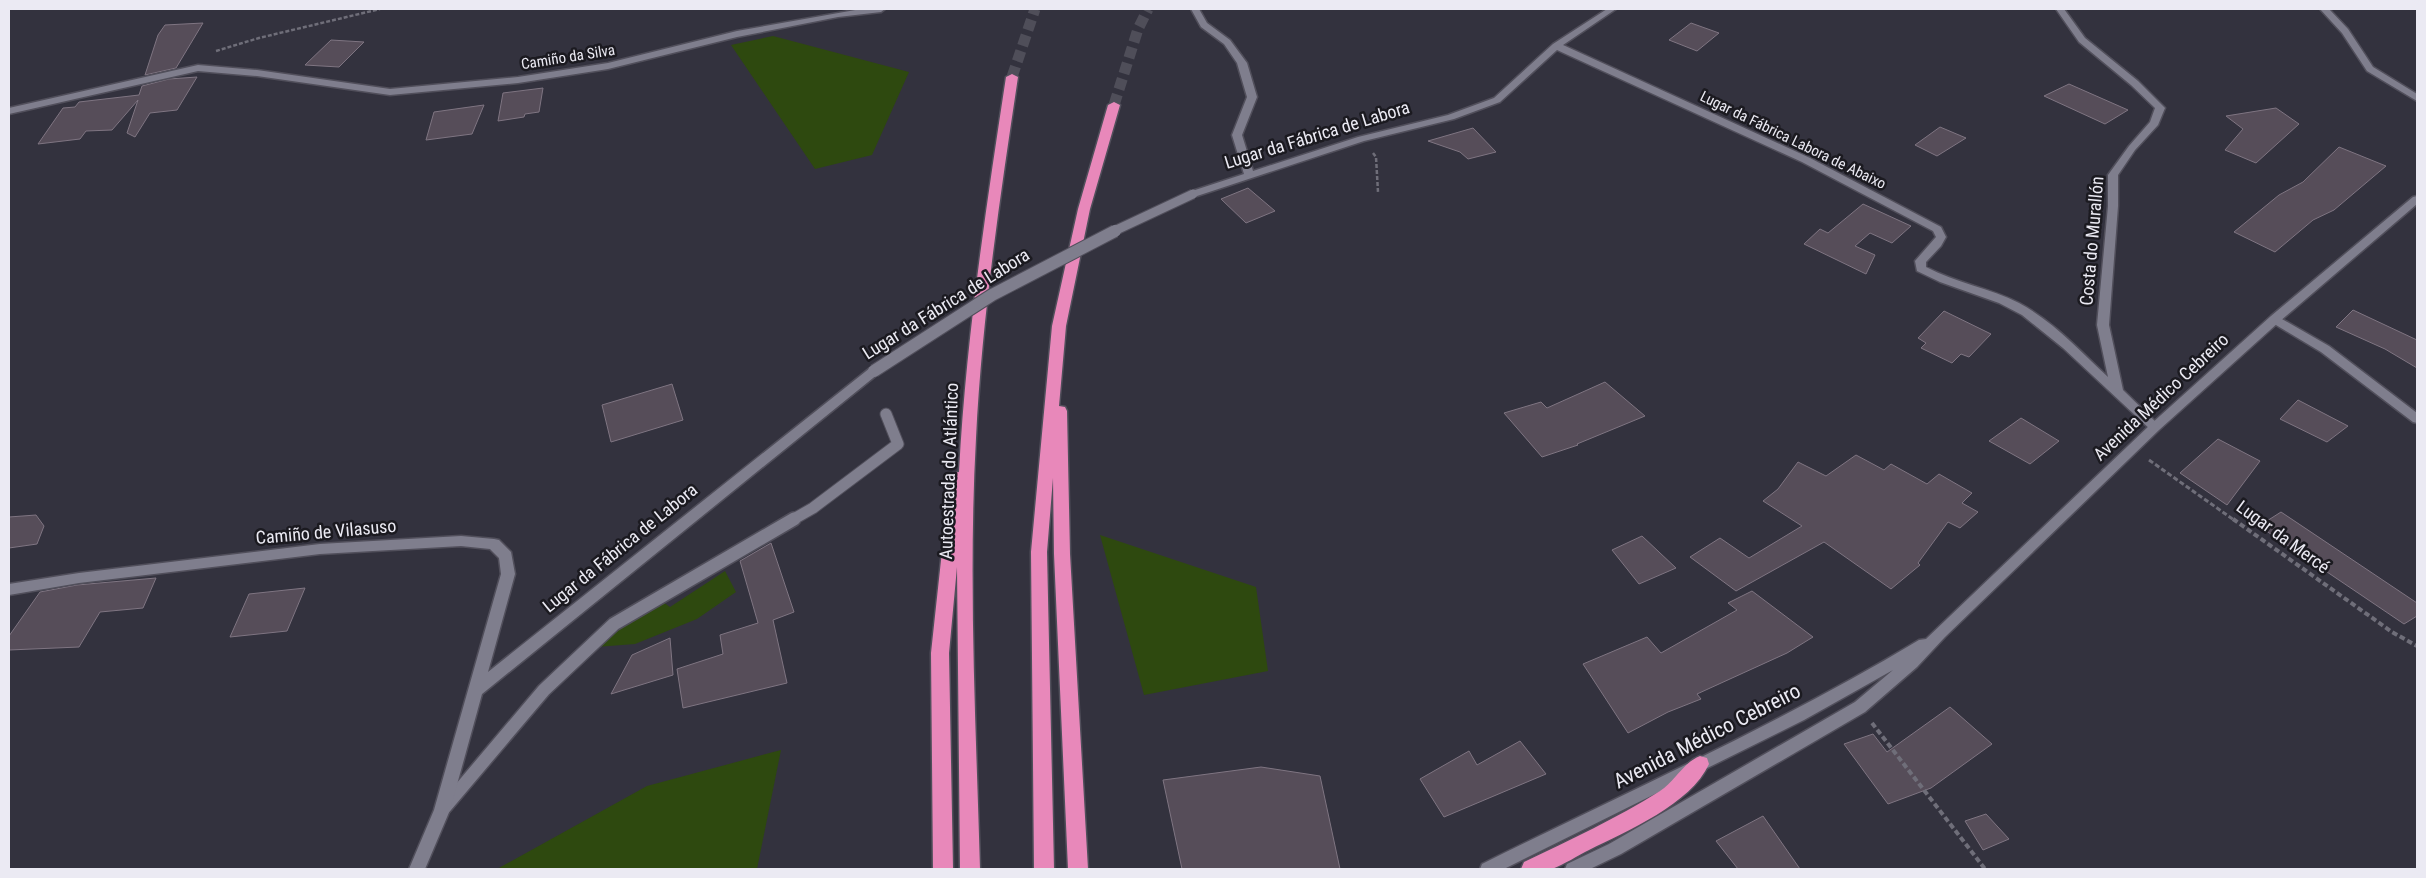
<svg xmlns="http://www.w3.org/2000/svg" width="2426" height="878" viewBox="0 0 2426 878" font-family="'Roboto Condensed',sans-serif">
	<rect width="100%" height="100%" fill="#33323e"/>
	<g fill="#2e490f">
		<polygon points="773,36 909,72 872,155 815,169 731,45"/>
		<polygon points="1100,535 1256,587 1268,671 1144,695"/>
		<polygon points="725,571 736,592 697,619 635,644 596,647 618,629 663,602 670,607"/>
		<polygon points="781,750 757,869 497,869 647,786"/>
	</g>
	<g fill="#564d59" stroke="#7f7582">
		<polygon points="203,23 176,68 145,75 158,35 165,25"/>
		<polygon points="1691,23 1719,33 1697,51 1669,40"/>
		<polygon points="331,40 364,42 339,67 305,65"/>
		<polygon points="197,77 177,110 150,113 135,137 127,133 138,100 112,130 86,131 80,139 38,144 63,108 75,107 79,102 139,95 142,86 169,79"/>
		<polygon points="2069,84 2128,110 2105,124 2044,96"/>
		<polygon points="543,88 539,112 525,114 524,117 498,121 503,93"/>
		<polygon points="484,105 472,134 426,140 434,112"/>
		<polygon points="2276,108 2299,124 2256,163 2225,150 2243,129 2226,116"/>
		<polygon points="1940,127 1966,138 1937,156 1915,145"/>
		<polygon points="1473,128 1496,152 1468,159 1460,152 1428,141"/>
		<polygon points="2339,147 2386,166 2334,210 2313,220 2275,252 2234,232 2279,195 2303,182"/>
		<polygon points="1248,188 1275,211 1246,223 1221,199"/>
		<polygon points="1863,204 1911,226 1892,243 1870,233 1855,246 1875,255 1866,274 1804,244 1820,229 1828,233"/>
		<polygon points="2353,310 2417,340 2417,368 2385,349 2336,327"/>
		<polygon points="1944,311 1991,334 1969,357 1961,354 1952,363 1921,348 1926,343 1918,338"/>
		<polygon points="1605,382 1645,416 1577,444 1578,445 1542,457 1504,413 1541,402 1547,408"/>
		<polygon points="672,384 683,420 611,442 602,405"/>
		<polygon points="2298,400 2348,426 2327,442 2280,419"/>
		<polygon points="2021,418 2059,441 2030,464 1989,441"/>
		<polygon points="2218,439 2260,461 2227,505 2180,473"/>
		<polygon points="1856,455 1884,470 1891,464 1927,484 1939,474 1972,493 1962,503 1978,512 1960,528 1948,522 1918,563 1920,565 1891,589 1824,542 1736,591 1690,557 1720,538 1749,558 1802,526 1763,501 1778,489 1798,462 1826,476"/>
		<polygon points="2281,512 2417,603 2417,616 2404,624 2259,526"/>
		<polygon points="36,515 44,526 37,544 9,548 9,517"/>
		<polygon points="1642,536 1676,568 1639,584 1612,550"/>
		<polygon points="771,543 794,612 773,620 787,683 683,708 677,669 723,654 720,635 758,623 740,561"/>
		<polygon points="156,578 143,608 100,612 79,647 9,650 9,636 40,592 77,585"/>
		<polygon points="305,588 287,631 230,637 249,594"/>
		<polygon points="1752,591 1813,637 1787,653 1697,694 1701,699 1668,712 1628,733 1583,664 1647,637 1661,653 1737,610 1728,603"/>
		<polygon points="670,638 673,675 611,694 632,655"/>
		<polygon points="1950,707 1992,744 1931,788 1888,804 1844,744 1873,734 1887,752"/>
		<polygon points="1520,741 1546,774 1444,817 1420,779 1469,751 1477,765"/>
		<polygon points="1261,767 1320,776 1340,869 1182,869 1163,780"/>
		<polygon points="1986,814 2009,839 1983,850 1965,821"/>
		<polygon points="1763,816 1800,869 1738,869 1716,841"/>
	</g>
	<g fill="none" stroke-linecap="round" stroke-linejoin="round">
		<g stroke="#4f4e59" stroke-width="11" stroke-dasharray="11 5.5" stroke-linecap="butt">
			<polyline points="1012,77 1035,9"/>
			<polyline points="1114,105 1138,29 1148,9"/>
		</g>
		<defs>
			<polyline id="lane-far1" points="792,520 813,508 898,444 886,414"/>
			<polyline id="lane" points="445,807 544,690 614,624 794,519"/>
			<g id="street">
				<polygon points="861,9 885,9 881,12 838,17 737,37 608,69 518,83 390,95 257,76 198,71 9,114 9,108 198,65 257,70 390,89 518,77 608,63 737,31"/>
				<path d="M1191 9H1199L1207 23 1230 40 1247 63 1257 97 1242 135 1253 171 1358 137 1448 115 1494 98 1553 44 1607 9H1616L1563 45 1810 158 1941 227 1946 237 1941 246 1926 262V267C1956 283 1990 288 2019 303 2053 321 2080 351 2108 377L2097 325 2108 206V175L2129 146 2150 122 2155 108 2131 85 2079 42 2056 9H2064L2085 38 2138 81 2165 108 2158 125 2135 150 2118 175V206L2109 325 2123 390 2161 427 2155 431 2151 430 2063 348 2022 315 1999 303 1940 282 1917 271 1915 261 1936 237 1933 231 1802 162 1557 50 1500 102 1454 119 1364 141 1197 196H1189V192L1244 174 1232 135 1247 97 1237 63 1224 44 1201 27Z"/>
				<polygon points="2320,9 2329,9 2348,29 2373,67 2417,94 2417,101 2367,71 2342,33"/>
				<polygon points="2275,315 2329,346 2417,413 2417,423 2413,422 2321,352 2271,322 2269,319"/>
				<polygon points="874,367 880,371 878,374 482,694 450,810 425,869 409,869 434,810 501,574 499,558 490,549 461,546 320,554 79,583 9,595 9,584 79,573 320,544 461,536 494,539 499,540 511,552 515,574 488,672 870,368"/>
			</g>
			<path id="secondary" d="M2417 196V204L2279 322 2159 430 1945 637 1917 667 1865 712 1621 854 1590 869H1565L1567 864 1609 844 1855 702 1893 670 1804 720 1504 869H1480L1482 864C1629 791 1779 724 1919 640L1926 639 2151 424 2271 316 2413 197Z"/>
			<g id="highway">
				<path d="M1012 74 1018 77C1000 197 982 317 976 438 968 581 976 726 980 869H960L957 567 949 653 953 869H933L931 653 950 477 953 473 959 472C966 339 986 208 1006 77Z"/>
				<polygon points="1114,102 1120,105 1090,209 1066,326 1059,406 1065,407 1067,411 1070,554 1088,869 1068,869 1054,554 1053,478 1047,552 1054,869 1034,869 1031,552 1052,326 1078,209 1108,105"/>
				<path d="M1700 756 1707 758 1709 764C1691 804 1627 831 1589 850 1577 856 1565 864 1552 869 1543 871 1530 869 1521 869L1524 862C1570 840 1617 818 1660 791 1675 781 1684 762 1700 756Z"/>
			</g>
		</defs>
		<use href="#lane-far1" stroke="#514f5b" stroke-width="13"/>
		<use href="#lane" stroke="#514f5b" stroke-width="16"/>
		<use href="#street" stroke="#514f5b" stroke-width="3"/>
		<use href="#secondary" stroke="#514f5b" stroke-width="3"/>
		<use href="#highway" stroke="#514f5b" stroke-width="3"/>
		<g stroke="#6f6e79" stroke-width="2.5" stroke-dasharray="4 2" stroke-linecap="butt">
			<polyline points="216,51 259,38 380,9"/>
			<polyline points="1373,153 1376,157 1378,192"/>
		</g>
		<polyline stroke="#6f6e79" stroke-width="3" stroke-dasharray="5 2.5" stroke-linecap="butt" points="2149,460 2234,520"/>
		<g stroke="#6f6e79" stroke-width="4" stroke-dasharray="5.5 3" stroke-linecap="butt">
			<polyline points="2233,519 2392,632 2417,646"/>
			<polyline points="1872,723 1985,869"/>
		</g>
		<use href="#lane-far1" stroke="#7f7e8d" stroke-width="11"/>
		<use href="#lane" stroke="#7f7e8d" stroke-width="13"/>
		<use href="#street" fill="#7f7e8d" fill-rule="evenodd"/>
		<use href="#secondary" fill="#7f7e8d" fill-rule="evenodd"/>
		<use href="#highway" fill="#e888ba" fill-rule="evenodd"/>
		<defs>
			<polyline id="street-bridge-far1" points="1112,232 1193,194"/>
			<polyline id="street-bridge" points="874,371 992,295 1115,231"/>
		</defs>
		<use href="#street-bridge-far1" stroke="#514f5b" stroke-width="11" stroke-linecap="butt"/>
		<use href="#street-bridge" stroke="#514f5b" stroke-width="14" stroke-linecap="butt"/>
		<use href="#street-bridge-far1" stroke="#7f7e8d" stroke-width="9"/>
		<use href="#street-bridge" stroke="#7f7e8d" stroke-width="12"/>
	</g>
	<g text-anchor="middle" stroke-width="5" stroke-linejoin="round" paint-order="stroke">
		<g font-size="15" fill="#ebeaf3" stroke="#1b1a20">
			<text transform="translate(568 57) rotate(-9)" y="5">Camiño da Silva</text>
			<text transform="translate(1793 140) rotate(26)" y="5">Lugar da Fábrica Labora de Abaixo</text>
		</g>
		<g font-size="18" fill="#ebeaf3" stroke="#1b1a20">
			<text transform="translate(1317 135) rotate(-17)" y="6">Lugar da Fábrica de Labora</text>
			<text transform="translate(2092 241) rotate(-85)" y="6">Costa do Murallón</text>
			<text transform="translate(946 304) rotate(-32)" y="6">Lugar da Fábrica de Labora</text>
			<text transform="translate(2161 397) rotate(-43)" y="6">Avenida Médico Cebreiro</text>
			<text transform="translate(949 471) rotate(-88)" y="6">Autoestrada do Atlántico</text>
			<text transform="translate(326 532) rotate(-5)" y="6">Camiño de Vilasuso</text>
			<text transform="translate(2283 537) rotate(36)" y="6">Lugar da Mercé</text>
			<text transform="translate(620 548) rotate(-39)" y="6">Lugar da Fábrica de Labora</text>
		</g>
		<g font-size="21" fill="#ebeaf3" stroke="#1b1a20">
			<text transform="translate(1707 736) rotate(-27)" y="7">Avenida Médico Cebreiro</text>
		</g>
	</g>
	<rect width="2426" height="878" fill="none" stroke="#ebeaf3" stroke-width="20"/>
</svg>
